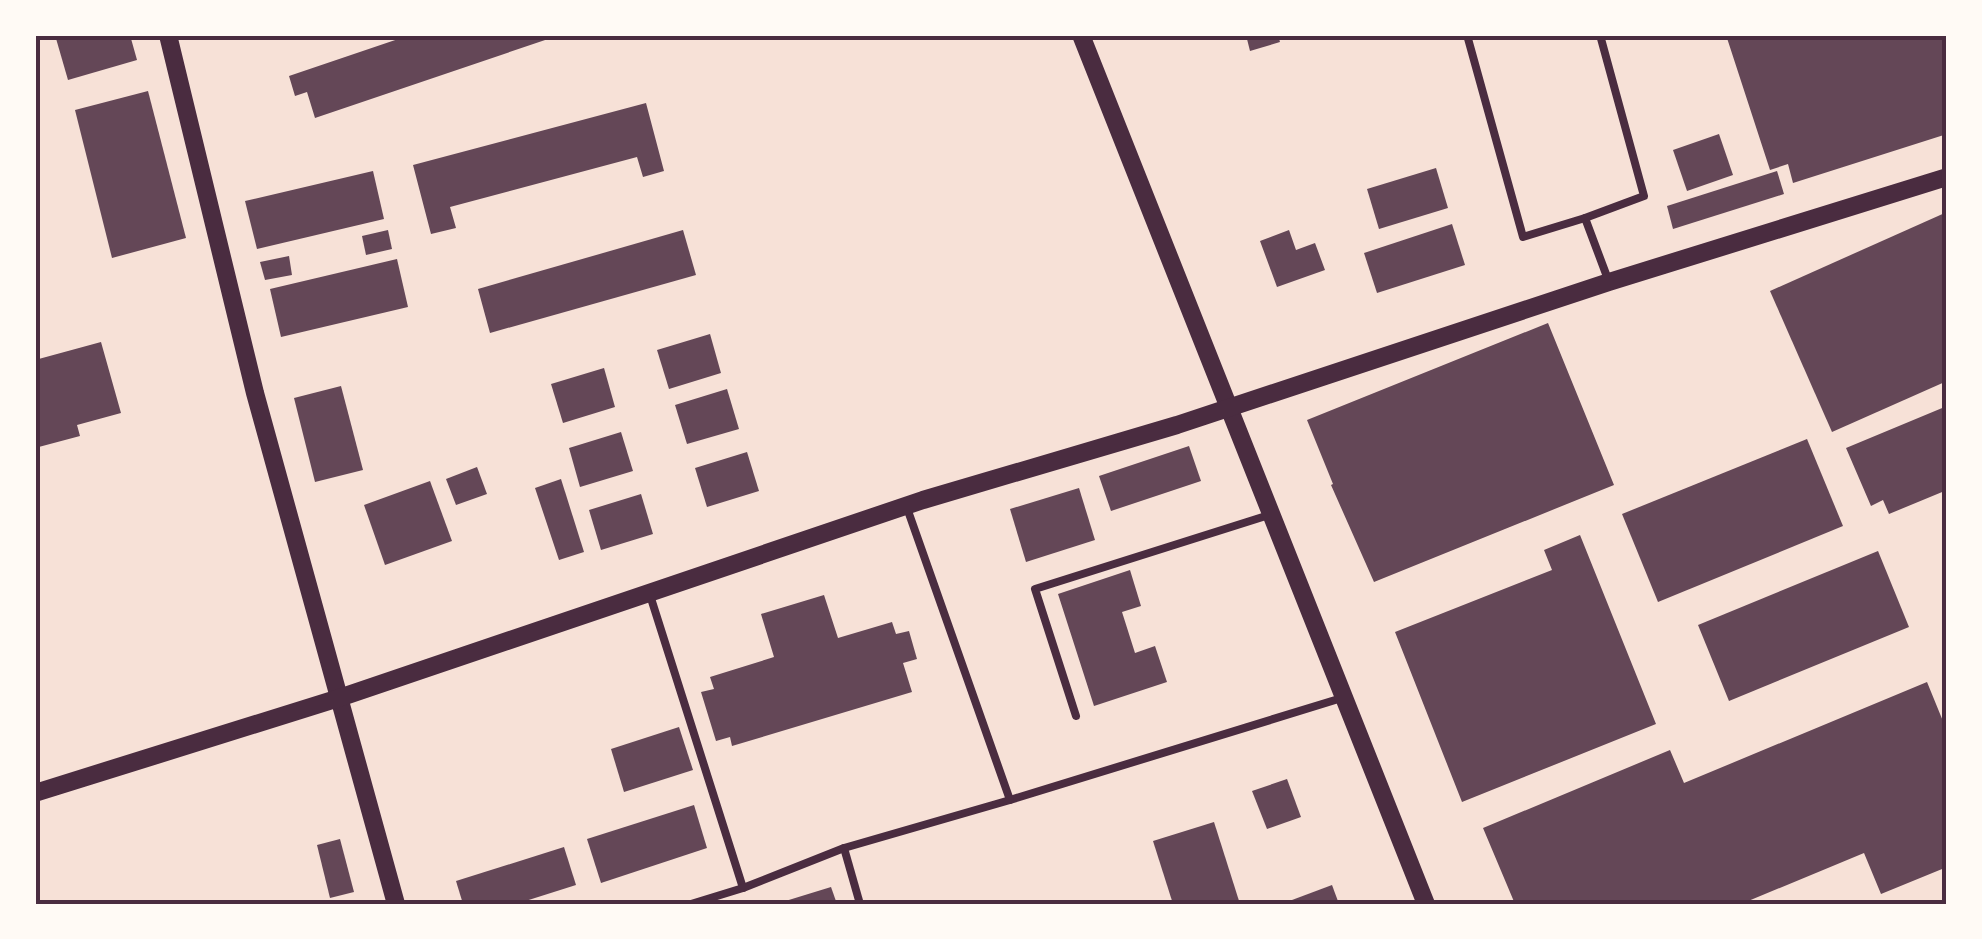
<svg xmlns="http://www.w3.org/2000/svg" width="1982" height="939" viewBox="0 0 1982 939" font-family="Cabin,sans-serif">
	<rect width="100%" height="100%" fill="#f7e1d7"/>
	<g fill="#644757">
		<polygon points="55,35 130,35 137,60 68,80"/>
		<polygon points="410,35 556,35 557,36 315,118 307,92 295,96 289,76"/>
		<polygon points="1246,35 1278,35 1280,42 1250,51"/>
		<polygon points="1726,35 1947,35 1947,134 1793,183 1788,164 1770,170"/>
		<polygon points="148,91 186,238 112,258 75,110"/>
		<polygon points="646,103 664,171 643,177 637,157 450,207 456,228 431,234 413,165"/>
		<polygon points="1719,134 1733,175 1687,191 1673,150"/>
		<polygon points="1436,168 1448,208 1379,229 1367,189"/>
		<polygon points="373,171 384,219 257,249 245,201"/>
		<polygon points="1777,171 1784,194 1673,229 1667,206"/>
		<polygon points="1947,212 1947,381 1832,432 1770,291"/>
		<polygon points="1452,224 1465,265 1377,293 1364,253"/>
		<polygon points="388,230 392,249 366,255 362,236"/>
		<polygon points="683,230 696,275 490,333 478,289"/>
		<polygon points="1289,230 1296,250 1315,243 1325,270 1277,287 1260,241"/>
		<polygon points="289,256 292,275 265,280 260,262"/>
		<polygon points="397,259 408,307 281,337 270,289"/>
		<polygon points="1548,323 1614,485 1374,582 1331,485 1333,484 1307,420"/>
		<polygon points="710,334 721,373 669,389 657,350"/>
		<polygon points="101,342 121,413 77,425 80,436 35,448 35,360"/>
		<polygon points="604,368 615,407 563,423 551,384"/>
		<polygon points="341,386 363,470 315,482 294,398"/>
		<polygon points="727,389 739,429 687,444 675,405"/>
		<polygon points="1947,406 1947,490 1889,514 1883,500 1871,506 1846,448"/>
		<polygon points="621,432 633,471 580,487 569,448"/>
		<polygon points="1807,439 1843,526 1658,602 1622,514"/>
		<polygon points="1189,446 1201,481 1111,511 1099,476"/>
		<polygon points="747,452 759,491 707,507 695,468"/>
		<polygon points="477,467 487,494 456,505 446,479"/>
		<polygon points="561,479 584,552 559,560 535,488"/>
		<polygon points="430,481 452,541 385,565 364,505"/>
		<polygon points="1079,488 1095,540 1026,562 1010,509"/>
		<polygon points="641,494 653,534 601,550 589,510"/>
		<polygon points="1580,535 1656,724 1462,802 1395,632 1552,570 1544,550"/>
		<polygon points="1878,551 1909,627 1729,701 1698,625"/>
		<polygon points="1130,570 1141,606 1122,612 1135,653 1155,646 1167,682 1094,706 1058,594"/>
		<polygon points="824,595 838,638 892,622 896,634 909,631 917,659 903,663 912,692 732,746 730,737 716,741 701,692 714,689 710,677 774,657 761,614"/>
		<polygon points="1927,682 1947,731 1947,867 1881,894 1864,853 1741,904 1515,904 1483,828 1670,750 1684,783"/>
		<polygon points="679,727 693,770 624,792 611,749"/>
		<polygon points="1287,779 1301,817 1267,829 1252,791"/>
		<polygon points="694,805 707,848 601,883 587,839"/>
		<polygon points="1214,822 1240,904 1173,904 1153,841"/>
		<polygon points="340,839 354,892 330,898 317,845"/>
		<polygon points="564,847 576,885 516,904 463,904 456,881"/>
		<polygon points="1332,885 1339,904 1294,904 1292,900"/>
		<polygon points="831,887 837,904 779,904 779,903"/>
	</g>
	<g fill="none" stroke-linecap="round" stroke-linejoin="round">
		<g stroke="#4a2c40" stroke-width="8">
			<polyline points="1467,35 1523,237 1585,218"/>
			<polyline points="1600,35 1644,196 1585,218 1609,282"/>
			<polyline points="649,592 743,888"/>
			<polyline points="1076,716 1035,589 1269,515"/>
			<polyline points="1010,800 1345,697"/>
			<polyline points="844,848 860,904"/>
			<polyline points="691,904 743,888 844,848 1010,800 907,508"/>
		</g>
		<g stroke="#4a2c40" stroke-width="18">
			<polyline points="168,35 255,393 396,904"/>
			<polyline points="1081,35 1426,904"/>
			<polyline points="35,793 339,698 923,500 1177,425 1609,282 1947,177"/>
		</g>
	</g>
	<rect width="1982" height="939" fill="none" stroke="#fffaf5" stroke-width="75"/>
	<rect x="38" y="38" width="1906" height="864" fill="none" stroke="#4a2c40" stroke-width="4"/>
</svg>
